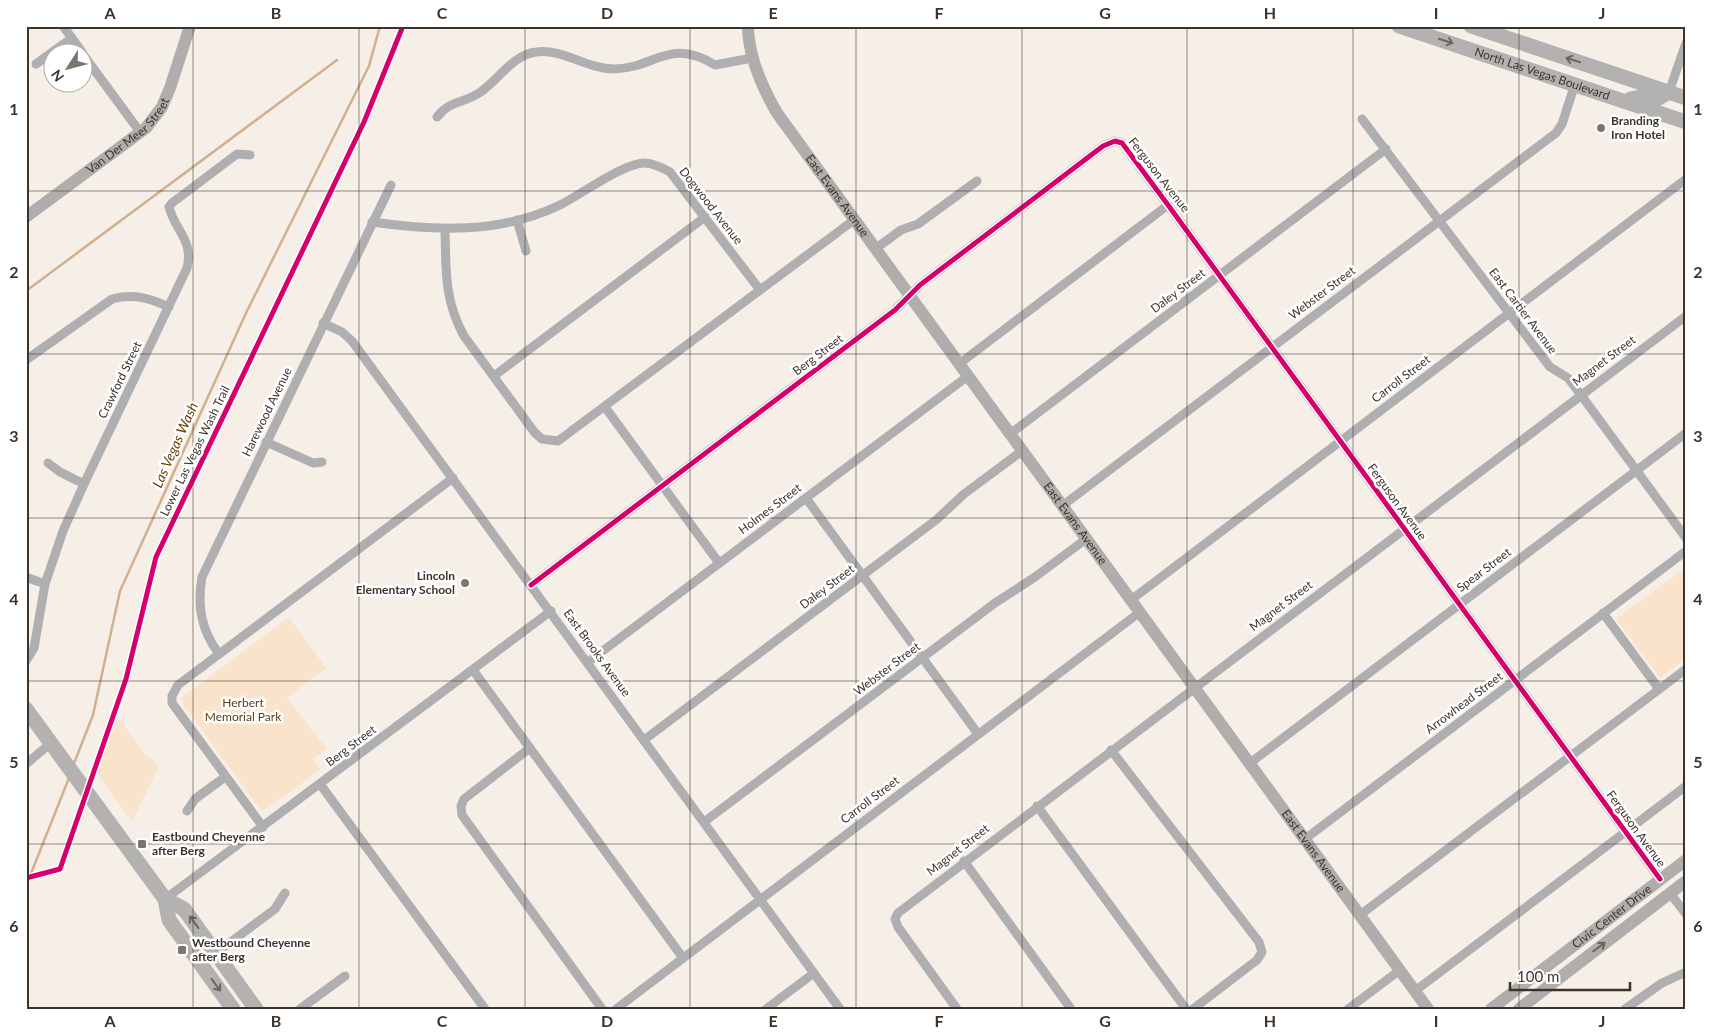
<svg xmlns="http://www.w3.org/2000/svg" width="1712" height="1035" viewBox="0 0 1712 1035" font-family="Lato,sans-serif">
	<rect width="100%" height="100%" fill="#f6efe8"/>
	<g fill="#fae3cb">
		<polygon points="1686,567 1686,659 1660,678 1616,619"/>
		<polygon points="289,617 326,668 287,698 327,749 313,759 320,770 262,812 184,705 181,698"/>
		<polygon points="118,717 143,752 159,766 132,822 97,773"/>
	</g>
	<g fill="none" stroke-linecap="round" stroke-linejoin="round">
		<g stroke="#d1b08e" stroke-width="2.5">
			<polyline points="26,291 337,60"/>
			<polyline points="73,766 93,715 120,591 246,313 369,66 380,26"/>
			<polyline points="26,886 69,778"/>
		</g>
		<g stroke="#afaeb0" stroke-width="9">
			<polyline points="63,26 82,52"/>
			<polyline points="82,53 140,132"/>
			<polyline points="36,64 72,38"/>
			<polyline points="1669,92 1686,43"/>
			<path d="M437 117C450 100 462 104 479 93 498 81 512 55 536 52 562 48 587 69 614 69 656 68 669 37 715 65L752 58"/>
			<polyline points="1362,119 1550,367 1568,378 1581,395 1686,538"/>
			<polyline points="517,220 526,251"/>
			<path d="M372 222C436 231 500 234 560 205 582 194 623 163 645 163 654 163 662 168 670 172L760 290"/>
			<path d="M445 229C446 269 444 300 464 336L535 433 542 439 558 441 854 220"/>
			<polyline points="875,249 901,230 918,224 977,181"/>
			<polyline points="323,323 342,332 352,341 840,1009"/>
			<path d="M26 360 112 299C133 293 149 298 169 307"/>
			<polyline points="959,364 1168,205"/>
			<polyline points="494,376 705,217"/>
			<polyline points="605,407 719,563"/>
			<polyline points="1010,434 1386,149"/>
			<polyline points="266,442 313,463 322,462"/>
			<polyline points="48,463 60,472 84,484"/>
			<polyline points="806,498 978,734"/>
			<polyline points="1062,506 1556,133 1562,124 1575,84"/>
			<polyline points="26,577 45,584"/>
			<polyline points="531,585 895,310 920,285 1103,146 1115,141 1122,143 1168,205 1660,879"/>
			<polyline points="1131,600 1686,179"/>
			<polyline points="1603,613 1659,689"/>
			<path d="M219 654C201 630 197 606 202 577L391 185"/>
			<path d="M26 661 34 648 45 584 63 531 84 484 187 268C194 240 175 231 169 207L172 203 237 154 250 155"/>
			<polyline points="588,662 968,376"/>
			<polyline points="473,670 683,958"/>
			<polyline points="644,740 936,520 964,494 1022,451"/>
			<polyline points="530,748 464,799 461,806 462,815 602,1009"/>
			<polyline points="1111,750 1259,942 1262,952 1257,960 1193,1009"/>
			<polyline points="1250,763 1686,433"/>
			<polyline points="26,764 51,743"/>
			<polyline points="320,784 485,1009"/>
			<polyline points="1037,806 1186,1009"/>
			<polyline points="187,811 195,799 225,777"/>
			<polyline points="704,822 995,603 1035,577 1086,539"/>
			<polyline points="263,827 172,703 172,696 178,685 453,478"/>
			<polyline points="1305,839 1686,551"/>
			<polyline points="964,861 1071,1009"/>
			<polyline points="1670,893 1686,914"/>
			<polyline points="165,899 551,611"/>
			<polyline points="1360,915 1686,669"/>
			<polyline points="216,953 275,909 285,893"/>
			<polyline points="1415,991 1686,786"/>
			<polyline points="300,1009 345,976"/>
			<polyline points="616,1009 1140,612"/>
			<polyline points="766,1009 814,973"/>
			<polyline points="957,1009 898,927 895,919 898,913 1686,316"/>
			<polyline points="1348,1009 1400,970"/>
			<polyline points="1625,1009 1662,983 1686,972"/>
		</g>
		<g stroke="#afaead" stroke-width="12">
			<path id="s1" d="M748 26C748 57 762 87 777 113L1428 1009"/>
			<path id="s2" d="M26 217 146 128 162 107 170 88 190 26"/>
			<path id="s3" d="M1491 1009 1686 860"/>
			<polyline points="1519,1009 1686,881"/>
		</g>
		<g stroke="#b3b2b1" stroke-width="15">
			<path id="s4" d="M1399 26 1686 122"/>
			<polyline points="1471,26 1686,98"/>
			<polyline points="1631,99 1642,97 1657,99 1669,92"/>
			<polyline points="26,709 165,899 169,920 233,1009"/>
			<polyline points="165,899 184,909 256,1009"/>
		</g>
		<defs>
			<g id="cycleway">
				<polyline points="531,585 895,310 920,285 1103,146 1115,141 1122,143 1168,205 1660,879"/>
				<polyline points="26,878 60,869 126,679 156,557 364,122 403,26"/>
			</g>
		</defs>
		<use href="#cycleway" stroke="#fff" stroke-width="8"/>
		<use href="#cycleway" stroke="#d6006c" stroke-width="5"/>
	</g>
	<defs><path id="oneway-shaft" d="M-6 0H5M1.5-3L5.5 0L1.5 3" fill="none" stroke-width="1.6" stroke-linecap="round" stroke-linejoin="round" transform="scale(1.25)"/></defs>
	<g stroke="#6c6661">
		<use href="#oneway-shaft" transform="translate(1446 41) rotate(18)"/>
		<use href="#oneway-shaft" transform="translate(1573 60) rotate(-162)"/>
		<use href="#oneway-shaft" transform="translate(194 922) rotate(-126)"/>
		<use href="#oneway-shaft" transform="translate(216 985) rotate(54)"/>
	</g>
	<use stroke="#6a6560" href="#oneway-shaft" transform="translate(1599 947) rotate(-37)"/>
	<path fill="none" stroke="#3c342c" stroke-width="1" stroke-opacity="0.55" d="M193 26V1009M359 26V1009M525 26V1009M690 26V1009M856 26V1009M1022 26V1009M1187 26V1009M1353 26V1009M1519 26V1009M26 191H1686M26 354H1686M26 518H1686M26 681H1686M26 844H1686"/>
	<g fill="#7d756e" stroke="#fff" stroke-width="2">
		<circle cx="1601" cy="128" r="5"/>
		<circle cx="465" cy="583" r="5"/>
		<rect x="137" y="839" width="10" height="10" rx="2.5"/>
		<rect x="177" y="945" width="10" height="10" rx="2.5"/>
	</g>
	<g text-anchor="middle" stroke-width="5" stroke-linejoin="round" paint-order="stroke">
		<g font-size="12" fill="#3c342c" stroke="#fff">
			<text dy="4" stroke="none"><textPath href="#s4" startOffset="151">North Las Vegas Boulevard</textPath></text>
			<text dy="4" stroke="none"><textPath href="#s2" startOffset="131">Van Der Meer Street</textPath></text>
			<text transform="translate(1159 175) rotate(52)" y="4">Ferguson Avenue</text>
			<text dy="4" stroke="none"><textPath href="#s1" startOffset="195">East Evans Avenue</textPath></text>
			<text transform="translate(711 206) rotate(52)" y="4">Dogwood Avenue</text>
			<text transform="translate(1178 291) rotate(-37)" y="4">Daley Street</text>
			<text transform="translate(1322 293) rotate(-37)" y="4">Webster Street</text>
			<text transform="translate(1523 311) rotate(53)" y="4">East Cartier Avenue</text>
			<text transform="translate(818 355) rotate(-37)" y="4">Berg Street</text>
			<text transform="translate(1604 361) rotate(-37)" y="4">Magnet Street</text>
			<text transform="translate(1401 379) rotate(-37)" y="4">Carroll Street</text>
			<text transform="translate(120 380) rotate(-64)" y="4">Crawford Street</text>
			<text transform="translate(267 412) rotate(-64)" y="4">Harewood Avenue</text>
			<text transform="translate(195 451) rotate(-64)" y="4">Lower Las Vegas Wash Trail</text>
			<text transform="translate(1397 502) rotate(54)" y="4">Ferguson Avenue</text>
			<text transform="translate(770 509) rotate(-37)" y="4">Holmes Street</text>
			<text dy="4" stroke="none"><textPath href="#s1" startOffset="600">East Evans Avenue</textPath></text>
			<text transform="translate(1484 570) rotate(-37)" y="4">Spear Street</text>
			<text transform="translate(827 587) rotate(-37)" y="4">Daley Street</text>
			<text transform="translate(1281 606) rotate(-37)" y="4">Magnet Street</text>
			<text transform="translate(597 653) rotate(54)" y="4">East Brooks Avenue</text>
			<text transform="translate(887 669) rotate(-37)" y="4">Webster Street</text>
			<text transform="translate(1464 703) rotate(-37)" y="4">Arrowhead Street</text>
			<text transform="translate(351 746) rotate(-37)" y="4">Berg Street</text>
			<text transform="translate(870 800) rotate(-37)" y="4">Carroll Street</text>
			<text transform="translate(1636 829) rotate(54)" y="4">Ferguson Avenue</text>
			<text transform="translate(958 850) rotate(-38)" y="4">Magnet Street</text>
			<text dy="4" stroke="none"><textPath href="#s1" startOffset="1005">East Evans Avenue</textPath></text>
			<text dy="4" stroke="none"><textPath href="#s3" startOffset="152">Civic Center Drive</textPath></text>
		</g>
		<g font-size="12" font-weight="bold" fill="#3c342c" stroke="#fff" text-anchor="start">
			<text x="1611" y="125">Branding<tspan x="1611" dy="14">Iron Hotel</tspan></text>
			<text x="455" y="580" text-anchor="end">Lincoln<tspan x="455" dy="14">Elementary School</tspan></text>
			<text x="152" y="841">Eastbound Cheyenne<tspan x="152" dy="14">after Berg</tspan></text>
			<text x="192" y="947">Westbound Cheyenne<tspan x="192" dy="14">after Berg</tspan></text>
		</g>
		<g font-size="12" fill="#5b3c18" stroke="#fff">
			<text x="243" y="707">Herbert<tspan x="243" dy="14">Memorial Park</tspan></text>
		</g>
		<g font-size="14" font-style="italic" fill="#683e01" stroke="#fff">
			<text transform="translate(175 445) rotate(-66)" y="5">Las Vegas Wash</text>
		</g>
	</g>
	<rect width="1712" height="1035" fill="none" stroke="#ffffff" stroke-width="55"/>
	<g transform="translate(68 68) rotate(234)"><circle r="24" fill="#ffffff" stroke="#b1aeab"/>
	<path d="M0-4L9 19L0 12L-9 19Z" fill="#7d756e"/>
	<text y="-8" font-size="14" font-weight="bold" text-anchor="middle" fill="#3c342c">N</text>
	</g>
	<path d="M1510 982v8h120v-8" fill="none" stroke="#3c342c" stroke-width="2.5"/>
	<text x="1517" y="982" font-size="15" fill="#3c342c" stroke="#ffffff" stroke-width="4" paint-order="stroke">100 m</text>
	<rect x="28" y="28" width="1656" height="980" fill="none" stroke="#3c342c" stroke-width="2"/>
	<g font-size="16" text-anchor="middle" font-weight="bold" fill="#3c342c">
		<text x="110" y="19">A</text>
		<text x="276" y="19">B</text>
		<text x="442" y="19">C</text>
		<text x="607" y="19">D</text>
		<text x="773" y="19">E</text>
		<text x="939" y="19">F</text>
		<text x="1105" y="19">G</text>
		<text x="1270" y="19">H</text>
		<text x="1436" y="19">I</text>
		<text x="1602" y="19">J</text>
		<text x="14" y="115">1</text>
		<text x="1698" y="115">1</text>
		<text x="14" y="278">2</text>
		<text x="1698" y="278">2</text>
		<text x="14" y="442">3</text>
		<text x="1698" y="442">3</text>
		<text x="14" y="605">4</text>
		<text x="1698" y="605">4</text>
		<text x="14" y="768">5</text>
		<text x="1698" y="768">5</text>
		<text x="14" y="932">6</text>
		<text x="1698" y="932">6</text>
		<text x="110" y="1027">A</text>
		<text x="276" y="1027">B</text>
		<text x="442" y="1027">C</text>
		<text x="607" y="1027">D</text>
		<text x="773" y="1027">E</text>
		<text x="939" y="1027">F</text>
		<text x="1105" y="1027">G</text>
		<text x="1270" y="1027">H</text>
		<text x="1436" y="1027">I</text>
		<text x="1602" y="1027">J</text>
	</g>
</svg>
